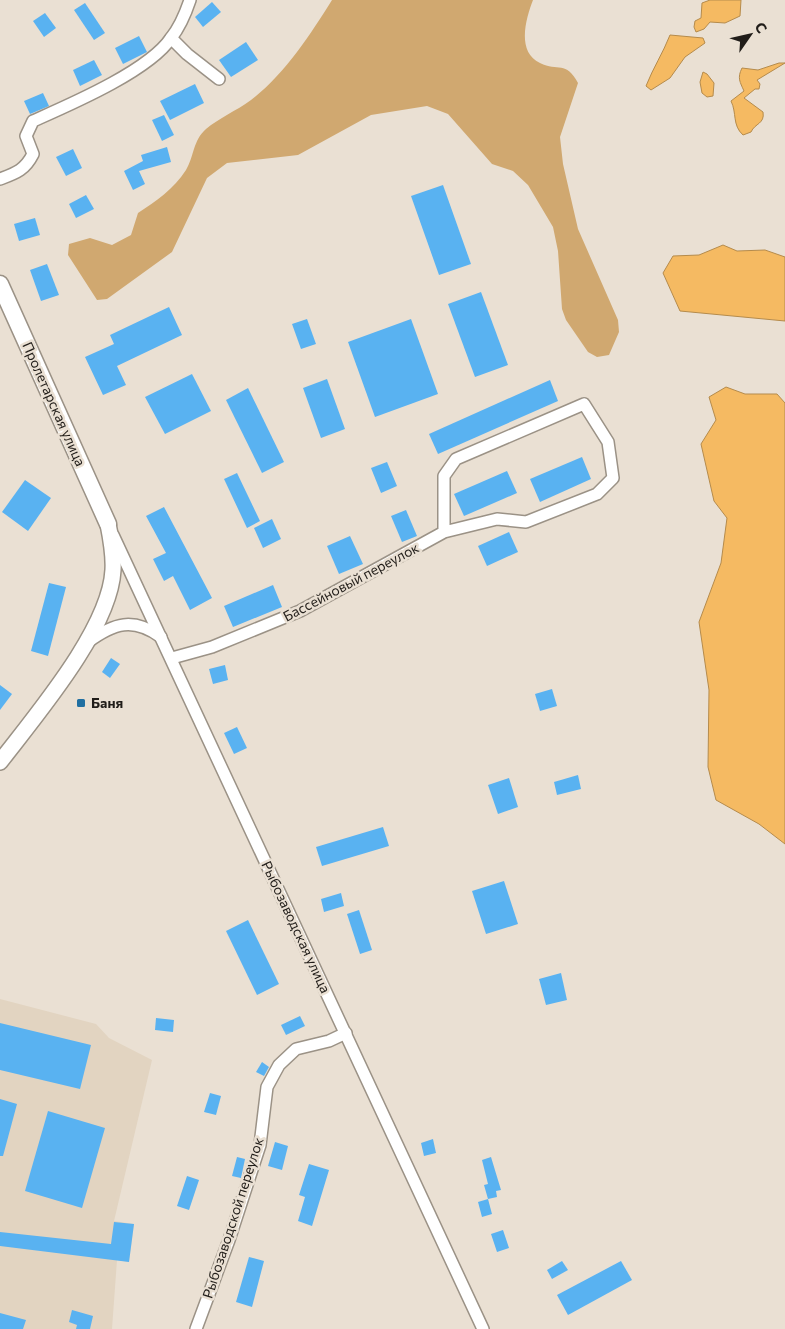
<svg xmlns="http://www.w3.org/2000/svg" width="785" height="1329" viewBox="0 0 785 1329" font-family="Commissioner,sans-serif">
	<rect width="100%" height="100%" fill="#eae0d3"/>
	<polygon fill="#e2d4c1" points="0,999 96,1024 109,1038 152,1060 114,1221 134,1224 129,1262 117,1260 112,1329 0,1329"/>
	<path fill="#d0a870" d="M332 0H533C526 18 516 52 540 63 558 72 566 60 578 83L560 137 563 164 578 229 618 320 619 332 609 355 597 357 588 352 566 320 562 309 558 251 553 227 528 185 513 171 492 164 448 114 427 106 371 115 298 155 227 163 207 178 172 252 107 299 97 300 68 255 69 244 90 238 112 245 131 235 138 213C156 201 174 189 186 170 194 157 193 140 206 129 219 118 236 111 251 100 284 75 310 35 332 0Z"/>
	<g fill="#f5ba62" stroke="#b58b4c">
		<polygon points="710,0 741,0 740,16 725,23 710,22 704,29 696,32 694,27 695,21 701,18 702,3"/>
		<path d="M670 35 703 38 705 43 685 57 670 78 651 90 646 86C653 68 663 53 670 35Z"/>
		<path d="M779 63H785L757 80 760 84 759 89H755L744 98 763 112C765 124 755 123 751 132L743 135C732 125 737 113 731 101L744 91C740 82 737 78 742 68L758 70Z"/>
		<polygon points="703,72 707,74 714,83 713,96 707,97 702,93 700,82"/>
		<polygon points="723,245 737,251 765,250 785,257 785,321 680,311 663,273 673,256 699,255"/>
		<polygon points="726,387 745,394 777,394 785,403 785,844 759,824 716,800 708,767 709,690 699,622 721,563 727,518 714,501 701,444 716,420 709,397"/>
	</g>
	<g fill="#59b2f1">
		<polygon points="212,2 221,12 203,27 195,17"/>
		<polygon points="85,3 105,33 94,40 74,10"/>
		<polygon points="45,13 56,28 44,37 33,21"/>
		<polygon points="139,36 147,52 123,64 115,48"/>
		<polygon points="246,42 258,60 231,77 219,60"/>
		<polygon points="94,60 102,75 80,86 73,70"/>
		<polygon points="195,84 204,103 170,120 160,101"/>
		<polygon points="43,93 49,106 30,114 24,101"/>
		<polygon points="164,115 174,135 162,141 152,120"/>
		<polygon points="167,147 171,162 139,171 145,184 133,190 124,171 143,161 141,155"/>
		<polygon points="73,149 82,168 66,176 56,157"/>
		<polygon points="443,185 471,264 439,275 411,196"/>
		<polygon points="86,195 94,209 76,218 69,204"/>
		<polygon points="35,218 40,235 19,241 14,224"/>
		<polygon points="47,264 59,295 41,301 30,270"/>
		<polygon points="481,292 508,365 475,377 448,304"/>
		<polygon points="169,307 182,335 117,366 126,385 103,395 85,357 114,344 110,335"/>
		<polygon points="307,319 316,344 301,349 292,324"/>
		<polygon points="411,319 438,394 375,417 348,342"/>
		<polygon points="192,374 211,411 165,434 145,397"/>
		<polygon points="327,379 345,429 321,438 303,388"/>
		<polygon points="550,380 558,401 438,454 429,434"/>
		<polygon points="248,388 284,462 262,473 226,400"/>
		<polygon points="582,457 591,479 540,502 530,479"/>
		<polygon points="387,462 397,486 381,493 371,468"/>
		<polygon points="507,471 517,493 464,516 454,494"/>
		<polygon points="237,473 260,521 247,528 224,479"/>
		<polygon points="25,480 51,498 28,531 2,512"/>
		<polygon points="164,507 212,598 190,610 173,576 164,581 153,559 166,553 146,516"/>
		<polygon points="406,510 417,536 402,542 391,516"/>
		<polygon points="272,519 281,539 263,548 254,528"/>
		<polygon points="509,532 518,552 487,566 478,546"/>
		<polygon points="350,536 363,564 339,574 327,546"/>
		<polygon points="49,583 66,587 48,656 31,651"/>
		<polygon points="273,585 282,607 233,627 224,606"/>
		<polygon points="111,658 120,664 110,678 102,672"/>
		<polygon points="225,665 228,680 213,684 209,669"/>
		<polygon points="0,685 12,694 0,710"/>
		<polygon points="552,689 557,706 540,711 535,694"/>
		<polygon points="237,727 247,748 234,754 224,733"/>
		<polygon points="578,775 581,789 557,795 554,782"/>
		<polygon points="509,778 518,807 498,814 488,785"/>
		<polygon points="383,827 389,846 322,866 316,847"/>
		<polygon points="504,881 518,924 486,934 472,891"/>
		<polygon points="341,893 344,906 324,912 321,899"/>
		<polygon points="359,910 372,950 360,954 347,914"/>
		<polygon points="248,920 279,984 257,995 226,931"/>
		<polygon points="561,973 567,1000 546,1005 539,979"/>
		<polygon points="300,1016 305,1026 286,1035 281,1025"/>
		<polygon points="156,1018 174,1020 173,1032 155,1030"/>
		<polygon points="0,1023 91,1045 80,1089 0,1070"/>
		<polygon points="262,1062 269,1067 264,1076 256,1072"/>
		<polygon points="210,1093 221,1096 216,1115 204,1112"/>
		<polygon points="0,1099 17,1104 3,1156 0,1156"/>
		<polygon points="48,1111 105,1128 82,1208 25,1191"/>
		<polygon points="433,1139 436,1153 424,1156 421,1143"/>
		<polygon points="275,1142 288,1146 282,1170 268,1166"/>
		<polygon points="237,1157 245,1159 241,1178 232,1176"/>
		<polygon points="491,1157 501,1190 496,1191 497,1197 488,1199 484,1185 488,1184 482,1160"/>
		<polygon points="309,1164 329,1170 312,1226 298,1221 305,1197 299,1195"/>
		<polygon points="187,1176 199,1180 189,1210 177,1206"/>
		<polygon points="488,1199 492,1214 482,1217 478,1202"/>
		<polygon points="114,1222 134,1224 129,1262 0,1246 0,1232 111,1244"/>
		<polygon points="503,1230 509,1248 497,1252 491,1234"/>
		<polygon points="249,1257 264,1261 252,1307 236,1302"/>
		<polygon points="562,1261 568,1270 552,1279 547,1270"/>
		<polygon points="621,1261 632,1280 568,1315 557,1295"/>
		<polygon points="72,1310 93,1316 90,1329 76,1329 77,1325 69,1322"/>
		<polygon points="0,1313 26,1320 23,1329 0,1329"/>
	</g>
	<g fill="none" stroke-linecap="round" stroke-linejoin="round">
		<defs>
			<g id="minor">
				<polyline points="171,38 187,54 219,79"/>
				<path d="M0 179C16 173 25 170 33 154L26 136 33 121C69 105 149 71 171 38 179 28 186 12 190 0"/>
				<polyline points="113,535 483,1329"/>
				<path d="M88 642C114 623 133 617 161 637"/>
				<polyline points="172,658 212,647 300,611 444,532 444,476 456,459 584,404 608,442 613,478 597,494 526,522 497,519 444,532"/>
				<polyline points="196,1329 229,1240 260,1145 267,1087 279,1065 296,1049 329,1041 346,1033"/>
			</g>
			<path id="tertiary" d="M0 762C36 715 110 629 113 570 114 554 111 539 108 524"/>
			<polyline id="secondary" points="0,284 108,524"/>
		</defs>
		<use href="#minor" stroke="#9b9286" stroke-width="14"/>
		<use href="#tertiary" stroke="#9b9286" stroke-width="18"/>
		<use href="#secondary" stroke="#9b9286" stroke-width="19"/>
		<use href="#minor" stroke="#fff" stroke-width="11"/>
		<use href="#tertiary" stroke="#fff" stroke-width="15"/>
		<use href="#secondary" stroke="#fff" stroke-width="16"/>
	</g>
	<rect fill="#206fa1" stroke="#eae0d3" stroke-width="2" x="76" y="698" width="10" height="10" rx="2.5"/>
	<g text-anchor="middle" stroke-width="5" stroke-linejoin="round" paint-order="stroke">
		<g font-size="14" fill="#211d19" stroke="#eae0d3">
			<text transform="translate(54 404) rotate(66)" y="5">Пролетарская улица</text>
			<text transform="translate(351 582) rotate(-28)" y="5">Бассейновый переулок</text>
			<text transform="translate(296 927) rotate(65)" y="5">Рыбозаводская улица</text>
			<text transform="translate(233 1218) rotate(-72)" y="5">Рыбозаводской переулок</text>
		</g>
		<g font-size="14" font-weight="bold" fill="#211d19" stroke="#eae0d3" text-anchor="start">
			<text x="91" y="708">Баня</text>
		</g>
	</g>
	<g transform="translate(750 35) rotate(56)" stroke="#eae0d3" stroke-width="4" paint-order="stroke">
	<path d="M0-4L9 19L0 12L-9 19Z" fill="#211d19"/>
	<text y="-8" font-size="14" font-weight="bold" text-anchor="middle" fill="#211d19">С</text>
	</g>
</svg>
